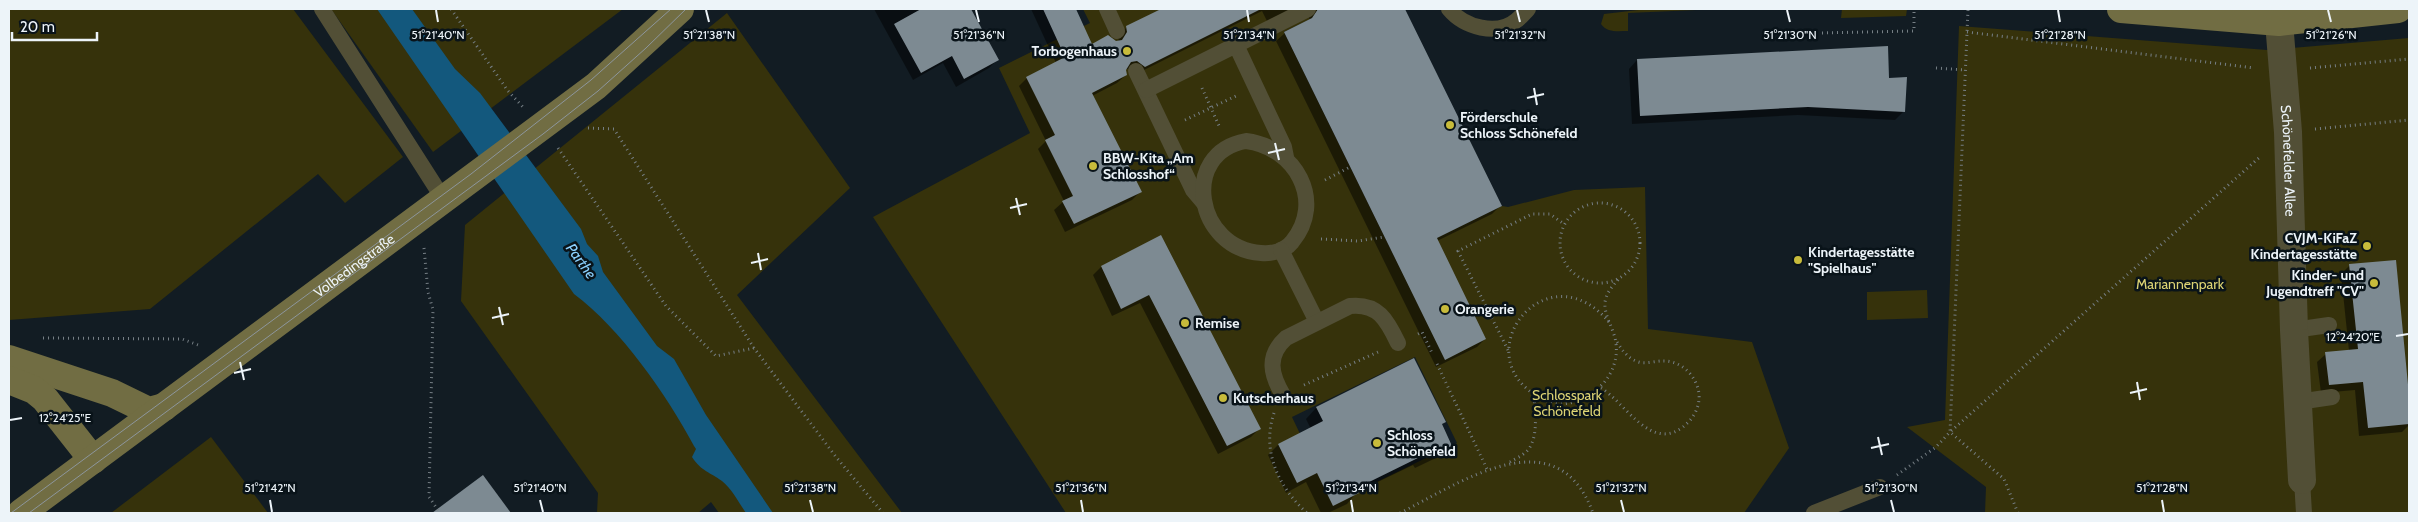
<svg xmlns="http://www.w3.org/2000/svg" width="2418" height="522" viewBox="0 0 2418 522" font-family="Cabin,sans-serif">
	<rect width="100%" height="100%" fill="#121c23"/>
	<g fill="#36320b" fill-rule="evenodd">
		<polygon points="9,9 293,9 403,157 345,203 318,174 150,309 9,320"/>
		<polygon points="331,9 623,9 433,152"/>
		<path d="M1083 9H1331L1284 32 1395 258 1502 206 1508 207 1574 190 1645 187 1648 329 1752 342 1789 448 1744 513H1066L873 217 1030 133 999 68 1090 23ZM1415 357 1457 443 1333 503 1292 417Z"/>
		<path d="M1647 9H1719L1628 13V31C1618 31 1607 33 1601 24L1604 14Z"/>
		<polygon points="1842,9 1907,9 1906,16 1841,18"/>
		<polygon points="727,13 850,188 737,295 902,513 719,513 711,502 698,513 597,513 598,493 461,301 465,225"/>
		<polygon points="1959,26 2267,50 2409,38 2409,513 1985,513 1986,487 1907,427 1945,420"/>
		<polygon points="1927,290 1928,318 1867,320 1867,292"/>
		<polygon points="211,437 268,513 111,513"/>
	</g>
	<path fill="#13587d" d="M377 9H412L455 69 480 93 581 229 587 244 598 256 603 272 657 346 674 359 706 415 773 513H746C739 503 732 489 722 481 710 472 702 472 692 457L696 449 694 446C667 395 620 328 574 294Z"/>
	<g fill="#0007">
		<polygon points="874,9 969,9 997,60 989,68 956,87 943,63 913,80"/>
		<polygon points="1031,9 1074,9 1091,45 1119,42 1118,36 1127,27 1164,9 1292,9 1267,21 1262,11 1136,74 1129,69 1125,69 1126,75 1117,83 1092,96 1140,192 1132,200 1065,232 1054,210 1064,201 1038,149 1046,141 1019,86 1027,78 1056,63"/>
		<polygon points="1305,9 1403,9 1500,206 1492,214 1437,241 1485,339 1477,347 1436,367 1276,41 1285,33 1310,20"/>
		<polygon points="1637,60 1888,79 1904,111 1895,120 1798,115 1632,124 1629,69"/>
		<polygon points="1160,236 1259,429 1251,437 1218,454 1140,303 1112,316 1093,275 1101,267"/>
		<polygon points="2395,261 2409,425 2402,432 2359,436 2355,390 2321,393 2317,362 2326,354 2349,351 2341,274 2350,265"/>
		<polygon points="1316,408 1445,421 1441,425 1451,446 1440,456 1415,468 1413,465 1357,492 1347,504 1328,513 1321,513 1306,482 1286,493 1268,455 1278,445 1311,429 1306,419"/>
		<polygon points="482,477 510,513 438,513 448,503"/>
	</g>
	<g fill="#7d8a92">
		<polygon points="921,9 971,9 999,60 964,79 952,56 921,73 894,24"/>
		<polygon points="1043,9 1076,9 1092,44 1108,35 1116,41 1122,40 1127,32 1126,26 1161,9 1261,9 1145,67 1137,61 1131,62 1126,70 1127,75 1092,93 1142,192 1074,224 1062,201 1073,196 1045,140 1055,135 1026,77 1065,57"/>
		<polygon points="1318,9 1405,9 1502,206 1437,238 1486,339 1445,360 1284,32 1312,18"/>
		<polygon points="1888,46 1889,78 1907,77 1905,112 1808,107 1640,116 1637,59"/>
		<polygon points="1161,235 1261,429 1227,446 1149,295 1121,309 1101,266"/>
		<polygon points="2396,260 2409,395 2409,424 2368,428 2363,382 2329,385 2325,352 2358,349 2349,264"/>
		<polygon points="1414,358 1446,422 1442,424 1452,446 1426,458 1424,455 1357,488 1359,493 1333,506 1317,473 1297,483 1278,444 1323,421 1316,407"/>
		<polygon points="483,475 511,513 432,513"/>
	</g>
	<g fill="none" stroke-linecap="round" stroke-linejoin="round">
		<g stroke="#767f85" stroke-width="3" stroke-dasharray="1 4" stroke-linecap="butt">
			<polyline points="451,9 508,91 523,107"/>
			<polyline points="1967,32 2254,68"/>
			<polyline points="1817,33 1914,31 1914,9"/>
			<polyline points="1936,68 1965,70"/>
			<polyline points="2310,68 2409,59"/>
			<polyline points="1202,88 1220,128"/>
			<polyline points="1185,120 1236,96"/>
			<polyline points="588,128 614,129 754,348 836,457 883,513"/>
			<polyline points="2315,129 2409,120"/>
			<polyline points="558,148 666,306 716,356 754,348"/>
			<polyline points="1325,180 1350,167"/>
			<circle cx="1600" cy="243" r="40"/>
			<polyline points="1321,239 1358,241 1384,237"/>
			<polyline points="424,248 428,292 433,310 429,497 440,513"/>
			<path d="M1609 322C1551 253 1474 341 1526 388 1539 400 1557 407 1574 402 1601 394 1622 368 1615 338 1612 326 1604 315 1605 302 1607 291 1614 284 1621 277"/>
			<polyline points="1418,334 1422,332 1432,353"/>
			<polyline points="43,338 182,339 198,345"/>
			<polyline points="1508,350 1458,251 1532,214 1550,214 1564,224"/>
			<polyline points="1437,364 1487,469"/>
			<polyline points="1304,385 1378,352"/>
			<path d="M1601 388C1625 402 1650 452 1683 427 1693 419 1700 408 1699 394 1697 376 1681 360 1662 361 1654 361 1644 365 1636 361 1626 357 1621 348 1615 339"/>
			<path d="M1274 413C1261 451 1279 488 1307 513"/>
			<path d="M1510 462C1515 459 1522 456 1527 451 1539 438 1535 412 1534 396"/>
			<polyline points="1897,475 1936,447 1950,432 1968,9"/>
			<path d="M1400 513C1460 483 1557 415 1593 513"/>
			<polyline points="2018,513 2004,479 1950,432 2261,156"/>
		</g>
		<g stroke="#524f36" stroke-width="16">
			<polyline points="322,9 444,200"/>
			<polyline points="1107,9 1117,31"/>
			<path d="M1449 9C1464 27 1497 37 1517 20 1521 17 1525 12 1528 9"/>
			<polyline points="1236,45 1308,9"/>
			<polyline points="1136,71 1193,190 1204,203"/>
			<polyline points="1146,90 1236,45 1284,147 1286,157"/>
			<path d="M1246 141C1295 147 1326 201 1292 242 1285 251 1272 254 1261 253 1196 249 1179 153 1246 141Z"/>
			<polyline points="1281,250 1317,322"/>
			<polyline points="2294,330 2329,325"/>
			<path d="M1283 395C1271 375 1266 356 1286 338L1350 306C1378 303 1387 320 1398 343"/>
			<polyline points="2298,402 2332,397"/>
			<polyline points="2302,480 2304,513"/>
			<polyline points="1814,513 1880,487"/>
		</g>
		<path stroke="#524f36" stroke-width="28" id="s1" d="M2279 22 2288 132 2294 330 2302 480"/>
		<g stroke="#716d43" stroke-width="28">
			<polyline points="2121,9 2279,22 2398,9"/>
			<polyline points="9,359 112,393 149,411 164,407"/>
			<polyline points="9,380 34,390 45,399 93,460"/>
			<path id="s2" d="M21 513 596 86 680 9"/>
		</g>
		<g stroke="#8d969c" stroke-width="1">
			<polyline points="11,513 471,174 591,80 671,9"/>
			<polyline points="29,513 543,134 598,91 646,48 686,9"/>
		</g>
	</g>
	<path fill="none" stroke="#edf4f9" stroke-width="2" d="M436 10 438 22M706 10 709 22M976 10 979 22M1247 10 1249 22M1517 10 1520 22M1787 10 1790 22M2058 10 2060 22M2328 10 2331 22M1534 88 1537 105M1527 98 1544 94M1275 143 1279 160M1268 153 1285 149M1016 198 1020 215M1010 208 1027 204M758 253 761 270M751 263 768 259M499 307 503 325M492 318 509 314M2396 336 2408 334M240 362 244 380M234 373 251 369M2137 382 2140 400M2130 393 2147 389M10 420 22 418M1878 437 1882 455M1871 448 1889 444M270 500 272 512M540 500 543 512M810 500 813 512M1081 500 1083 512M1351 500 1353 512M1621 500 1624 512M1891 500 1894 512M2162 500 2164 512"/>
	<g fill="#c8bb3b" stroke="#091319" stroke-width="2">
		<circle cx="1127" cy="51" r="5"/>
		<circle cx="1450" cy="125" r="5"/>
		<circle cx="1093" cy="166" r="5"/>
		<circle cx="2367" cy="246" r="5"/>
		<circle cx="1798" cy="260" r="5"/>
		<circle cx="2374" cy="283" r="5"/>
		<circle cx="1445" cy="309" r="5"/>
		<circle cx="1185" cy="323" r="5"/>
		<circle cx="1223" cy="398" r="5"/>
		<circle cx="1377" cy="443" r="5"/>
	</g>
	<g text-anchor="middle" stroke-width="5" stroke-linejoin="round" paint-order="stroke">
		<g font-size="14" font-weight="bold" fill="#edf4f9" stroke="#091319" text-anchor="start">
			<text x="1117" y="56" text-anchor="end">Torbogenhaus</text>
			<text x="1460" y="122">Förderschule<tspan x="1460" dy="16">Schloss Schönefeld</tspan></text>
			<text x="1103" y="163">BBW-Kita „Am<tspan x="1103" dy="16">Schlosshof“</tspan></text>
			<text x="2357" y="243" text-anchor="end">CVJM-KiFaZ<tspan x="2357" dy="16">Kindertagesstätte</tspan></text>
			<text x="1808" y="257">Kindertagesstätte<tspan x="1808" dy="16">"Spielhaus"</tspan></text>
			<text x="2364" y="280" text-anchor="end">Kinder- und<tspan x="2364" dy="16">Jugendtreff "CV"</tspan></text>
			<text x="1455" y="314">Orangerie</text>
			<text x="1195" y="328">Remise</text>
			<text x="1233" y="403">Kutscherhaus</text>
			<text x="1387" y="440">Schloss<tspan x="1387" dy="16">Schönefeld</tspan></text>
		</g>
		<g font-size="14" fill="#edf4f9" stroke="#091319">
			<text dy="5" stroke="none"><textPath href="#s1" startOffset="139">Schönefelder Allee</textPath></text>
			<text dy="5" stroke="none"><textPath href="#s2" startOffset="415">Volbedingstraße</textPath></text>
		</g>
		<g font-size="14" fill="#ddd474" stroke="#091319">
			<text x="2180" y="289">Mariannenpark</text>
			<text x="1567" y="400">Schlosspark<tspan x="1567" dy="16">Schönefeld</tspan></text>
		</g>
		<g font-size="15" font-style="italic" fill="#8bd1ff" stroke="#091319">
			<text transform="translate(581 261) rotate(54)" y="5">Parthe</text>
		</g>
	</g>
	<g font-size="12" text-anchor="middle" fill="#edf4f9" stroke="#091319" stroke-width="5" stroke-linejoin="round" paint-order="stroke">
		<text x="438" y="39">51°21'40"N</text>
		<text x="709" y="39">51°21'38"N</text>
		<text x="979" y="39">51°21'36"N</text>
		<text x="1249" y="39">51°21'34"N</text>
		<text x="1520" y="39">51°21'32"N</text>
		<text x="1790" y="39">51°21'30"N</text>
		<text x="2060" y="39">51°21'28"N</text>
		<text x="2331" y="39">51°21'26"N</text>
		<text x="2353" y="341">12°24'20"E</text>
		<text x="65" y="422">12°24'25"E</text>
		<text x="270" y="492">51°21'42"N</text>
		<text x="540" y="492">51°21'40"N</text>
		<text x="810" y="492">51°21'38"N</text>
		<text x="1081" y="492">51°21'36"N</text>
		<text x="1351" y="492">51°21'34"N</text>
		<text x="1621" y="492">51°21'32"N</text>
		<text x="1891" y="492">51°21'30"N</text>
		<text x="2162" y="492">51°21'28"N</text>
	</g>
	<rect width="2418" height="522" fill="none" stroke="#edf4f9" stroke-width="20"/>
	<path d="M12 32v8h85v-8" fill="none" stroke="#edf4f9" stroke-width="2.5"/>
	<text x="20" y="32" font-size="15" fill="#edf4f9" stroke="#091319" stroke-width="4" paint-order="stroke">20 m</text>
</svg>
